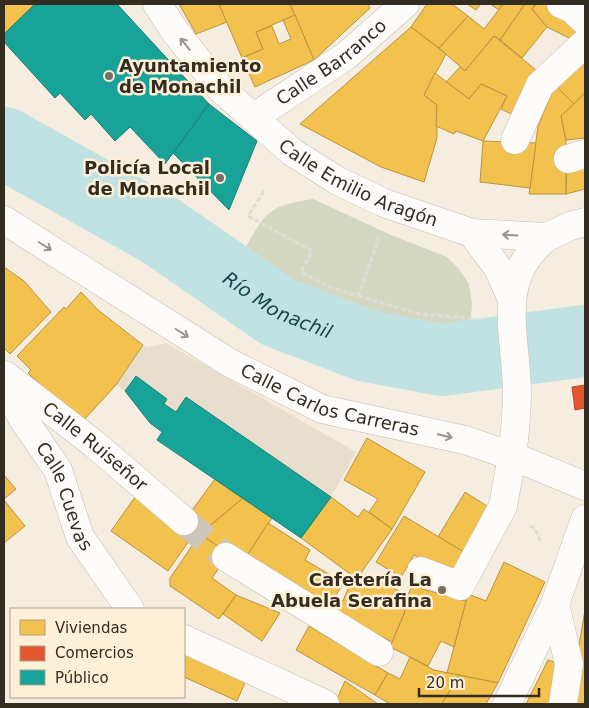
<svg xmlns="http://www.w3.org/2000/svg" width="589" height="708" viewBox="0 0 589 708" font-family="'DejaVu Sans',sans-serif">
	<rect width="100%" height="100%" fill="#f5ede0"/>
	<polygon fill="#e8decd" points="166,343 356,452 331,497 301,538 157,440 162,432 150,423 125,391 116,385 144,345 148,347"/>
	<path fill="#d4d7c0" d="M313 199 391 235 447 257 459 269 469 284 472 304 470 329C421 328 373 317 328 298 299 285 271 266 244 250 266 212 267 206 313 199Z"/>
	<g fill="#f2c14e" stroke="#b99440">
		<polygon points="4,4 35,4 4,34"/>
		<polygon points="179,4 219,4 227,22 196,34"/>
		<polygon points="219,4 290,4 295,15 256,32 263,49 242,58"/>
		<polygon points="290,4 368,4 370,8 314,60"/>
		<polygon points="427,4 452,4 468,16 439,48 411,27"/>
		<polygon points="467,4 481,4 476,10"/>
		<polygon points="490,4 503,4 499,10"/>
		<polygon points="503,4 525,4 500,40 494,36 465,71 439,48 468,16 484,29"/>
		<polygon points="525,4 536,4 532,9 547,27 522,58 500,40"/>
		<polygon points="536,4 552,4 585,24 573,40 547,27 532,9"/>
		<polygon points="295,15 314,60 255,87 242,58 263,49 256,32 272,26 279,44 291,39 283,20"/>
		<polygon points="411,27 446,54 424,95 437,105 437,138 424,182 381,167 300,124"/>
		<polygon points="494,36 541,74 515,116 501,109 507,96 481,84 469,99 446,82 460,67 465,71"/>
		<polygon points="585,55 585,93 574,104 555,85"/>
		<polygon points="435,73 469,99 481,84 507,96 483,141 456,131 454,134 436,126 437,105 424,95"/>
		<polygon points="555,85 574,104 561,116 566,140 566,194 529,194 538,126"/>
		<polygon points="585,93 585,138 566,140 561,116"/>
		<polygon points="483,141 536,143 530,188 480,182"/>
		<polygon points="585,158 585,189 566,194 567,163"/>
		<polygon points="4,267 24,281 51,312 10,354 4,348"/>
		<polygon points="81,292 98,310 143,345 116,385 81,423 28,373 31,370 17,356 64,307 66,309"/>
		<polygon points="367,438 425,472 392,529 369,512 378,499 344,480"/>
		<polygon points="4,475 16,489 4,499"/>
		<polygon points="215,479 243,498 200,534 196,531 168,571 111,531 140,490 184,521"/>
		<polygon points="465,492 490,508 464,552 438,537"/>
		<polygon points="331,497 358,517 364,509 392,529 361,573 356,571 353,576 301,538"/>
		<polygon points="243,498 272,518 247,556 229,554 200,534"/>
		<polygon points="4,500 25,526 4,543"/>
		<polygon points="404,516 464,552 450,577 414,555 401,577 376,562"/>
		<polygon points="268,523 310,550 305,560 344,583 329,605 247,556"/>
		<polygon points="200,534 229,554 212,578 236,595 219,619 170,586 170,578"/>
		<polygon points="504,562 545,582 498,683 447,673 468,594 486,601"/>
		<polygon points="356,571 408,595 404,614 392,642 337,614"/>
		<polygon points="412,586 466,601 454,647 441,641 428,666 390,647 404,614 408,595"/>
		<polygon points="236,595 280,613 262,641 223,614"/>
		<polygon points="585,610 585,704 569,704 575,669"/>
		<polygon points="309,626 388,673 375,695 296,650"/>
		<polygon points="184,650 247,678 237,701 184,677"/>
		<polygon points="410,657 434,670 459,675 442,704 390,704 375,695 388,673 400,679"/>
		<polygon points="548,660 563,665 554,704 526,704"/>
		<polygon points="459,675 498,683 486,704 442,704"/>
		<polygon points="345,681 378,704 342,704 336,701"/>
	</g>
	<polygon fill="#e4572e" stroke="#af4a2a" points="585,385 585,408 575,410 572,387"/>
	<g fill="#17a398" stroke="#1f7f74">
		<polygon points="35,4 117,4 209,104 165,164 130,127 115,141 91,114 85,120 60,93 55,98 4,42 4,34"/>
		<polygon points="209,104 257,141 229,210 173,153"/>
		<polygon points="136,376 167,399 164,404 176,412 186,397 331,497 301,538 157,440 162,432 150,423 125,391"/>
	</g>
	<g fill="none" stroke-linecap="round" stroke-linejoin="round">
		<path stroke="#c1e2e3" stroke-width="72" id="s1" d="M4 143 161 231 278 312 367 346 441 360 585 341"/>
		<polyline stroke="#cec6ba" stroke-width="28" stroke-dasharray="28 14" stroke-linecap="butt" points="184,521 226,557"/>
		<defs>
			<g id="pedestrian">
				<polyline points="515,140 540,85 585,43"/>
				<polyline points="568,159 585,154"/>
				<polyline points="555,604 569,664 563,704"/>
			</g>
			<g id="minor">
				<polyline points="561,4 572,9 585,21"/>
				<path id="s2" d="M254 117 346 56 405 4"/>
				<path id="s3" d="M5 375 93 443 184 521"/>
				<path id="s4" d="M4 381 21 416 58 470 80 537 130 609"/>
				<polyline points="226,557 379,652"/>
				<polyline points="421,571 460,586 503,506 512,456 585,486"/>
				<polyline points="184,639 325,704"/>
				<polyline points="507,704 555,604 585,519"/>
			</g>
			<g id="tertiary">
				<path id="s5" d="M157 4 176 33 220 88 292 152 338 181 384 203 472 233 547 237 570 226 585 222"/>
				<path id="s6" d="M4 220 230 363 322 409 465 440 512 456C515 434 517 414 517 391 516 333 494 279 547 237"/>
				<polyline points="472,233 498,268 511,297"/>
			</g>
		</defs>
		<use href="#pedestrian" stroke="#c3bcb1" stroke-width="29"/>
		<use href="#minor" stroke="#c3bcb1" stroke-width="29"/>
		<use href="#tertiary" stroke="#c3bcb1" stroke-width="29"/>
		<g stroke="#dfdcd8" stroke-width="3" stroke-dasharray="5 2.5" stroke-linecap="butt">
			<polyline points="264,191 248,216 312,251 301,272 327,286 358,296 379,238"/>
			<polyline points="358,296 420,314 477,319"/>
			<polyline points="530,526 535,528 540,541"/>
		</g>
		<use href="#pedestrian" stroke="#fefcfa" stroke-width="28"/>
		<use href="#minor" stroke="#fefcfa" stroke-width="28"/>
		<use href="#tertiary" stroke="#fefcfa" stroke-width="28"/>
	</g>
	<defs><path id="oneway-shaft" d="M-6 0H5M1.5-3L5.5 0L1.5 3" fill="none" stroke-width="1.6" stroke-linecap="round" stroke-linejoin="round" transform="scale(1.25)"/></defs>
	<g stroke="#98948d">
		<use href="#oneway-shaft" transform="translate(185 44) rotate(-129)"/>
		<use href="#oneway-shaft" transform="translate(510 235) rotate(-177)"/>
		<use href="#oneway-shaft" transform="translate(45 246) rotate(32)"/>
		<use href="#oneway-shaft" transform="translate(182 333) rotate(32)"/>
		<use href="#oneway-shaft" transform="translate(445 436) rotate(13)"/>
	</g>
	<g fill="#777063" stroke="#feefd7" stroke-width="2">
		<circle cx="109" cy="76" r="5"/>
		<circle cx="220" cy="178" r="5"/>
		<circle cx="442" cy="590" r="5"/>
	</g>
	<g text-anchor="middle" stroke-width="5" stroke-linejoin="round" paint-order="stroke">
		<g font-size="18" fill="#332c20" stroke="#feefd7">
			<text dy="6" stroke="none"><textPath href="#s2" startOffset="95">Calle Barranco</textPath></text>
			<text dy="6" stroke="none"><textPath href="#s5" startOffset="275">Calle Emilio Aragón</textPath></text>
			<text dy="6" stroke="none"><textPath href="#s6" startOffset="375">Calle Carlos Carreras</textPath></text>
			<text dy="6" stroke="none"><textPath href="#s3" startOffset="115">Calle Ruiseñor</textPath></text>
			<text dy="6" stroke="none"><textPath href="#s4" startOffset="131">Calle Cuevas</textPath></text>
		</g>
		<g font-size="18" font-weight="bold" fill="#332c20" stroke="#feefd7" text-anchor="end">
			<text x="119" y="72" text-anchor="start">Ayuntamiento<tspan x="119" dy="21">de Monachil</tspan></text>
			<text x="210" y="174">Policía Local<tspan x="210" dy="21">de Monachil</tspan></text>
			<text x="432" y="586">Cafetería La<tspan x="432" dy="21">Abuela Serafina</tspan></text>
		</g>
		<g font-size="19" font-style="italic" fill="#17454a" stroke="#feefd7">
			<text dy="7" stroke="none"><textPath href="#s1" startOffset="319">Río Monachil</textPath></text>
		</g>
	</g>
	<rect width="589" height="708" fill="none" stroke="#332c20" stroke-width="10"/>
	<rect x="10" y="608" width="175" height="90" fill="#feefd7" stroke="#ada18e"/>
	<rect x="20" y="620" width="25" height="15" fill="#f2c14e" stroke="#ada18e"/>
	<text x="55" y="633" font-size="15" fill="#332c20">Viviendas</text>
	<rect x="20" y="646" width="25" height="15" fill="#e4572e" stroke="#ada18e"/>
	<text x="55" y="658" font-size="15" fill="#332c20">Comercios</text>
	<rect x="20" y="670" width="25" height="15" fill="#17a398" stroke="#ada18e"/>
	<text x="55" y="683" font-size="15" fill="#332c20">Público</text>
	<path d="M419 688v8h120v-8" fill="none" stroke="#332c20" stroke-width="2.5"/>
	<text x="426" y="688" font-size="15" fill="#332c20" stroke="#feefd7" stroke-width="4" paint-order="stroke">20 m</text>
</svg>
